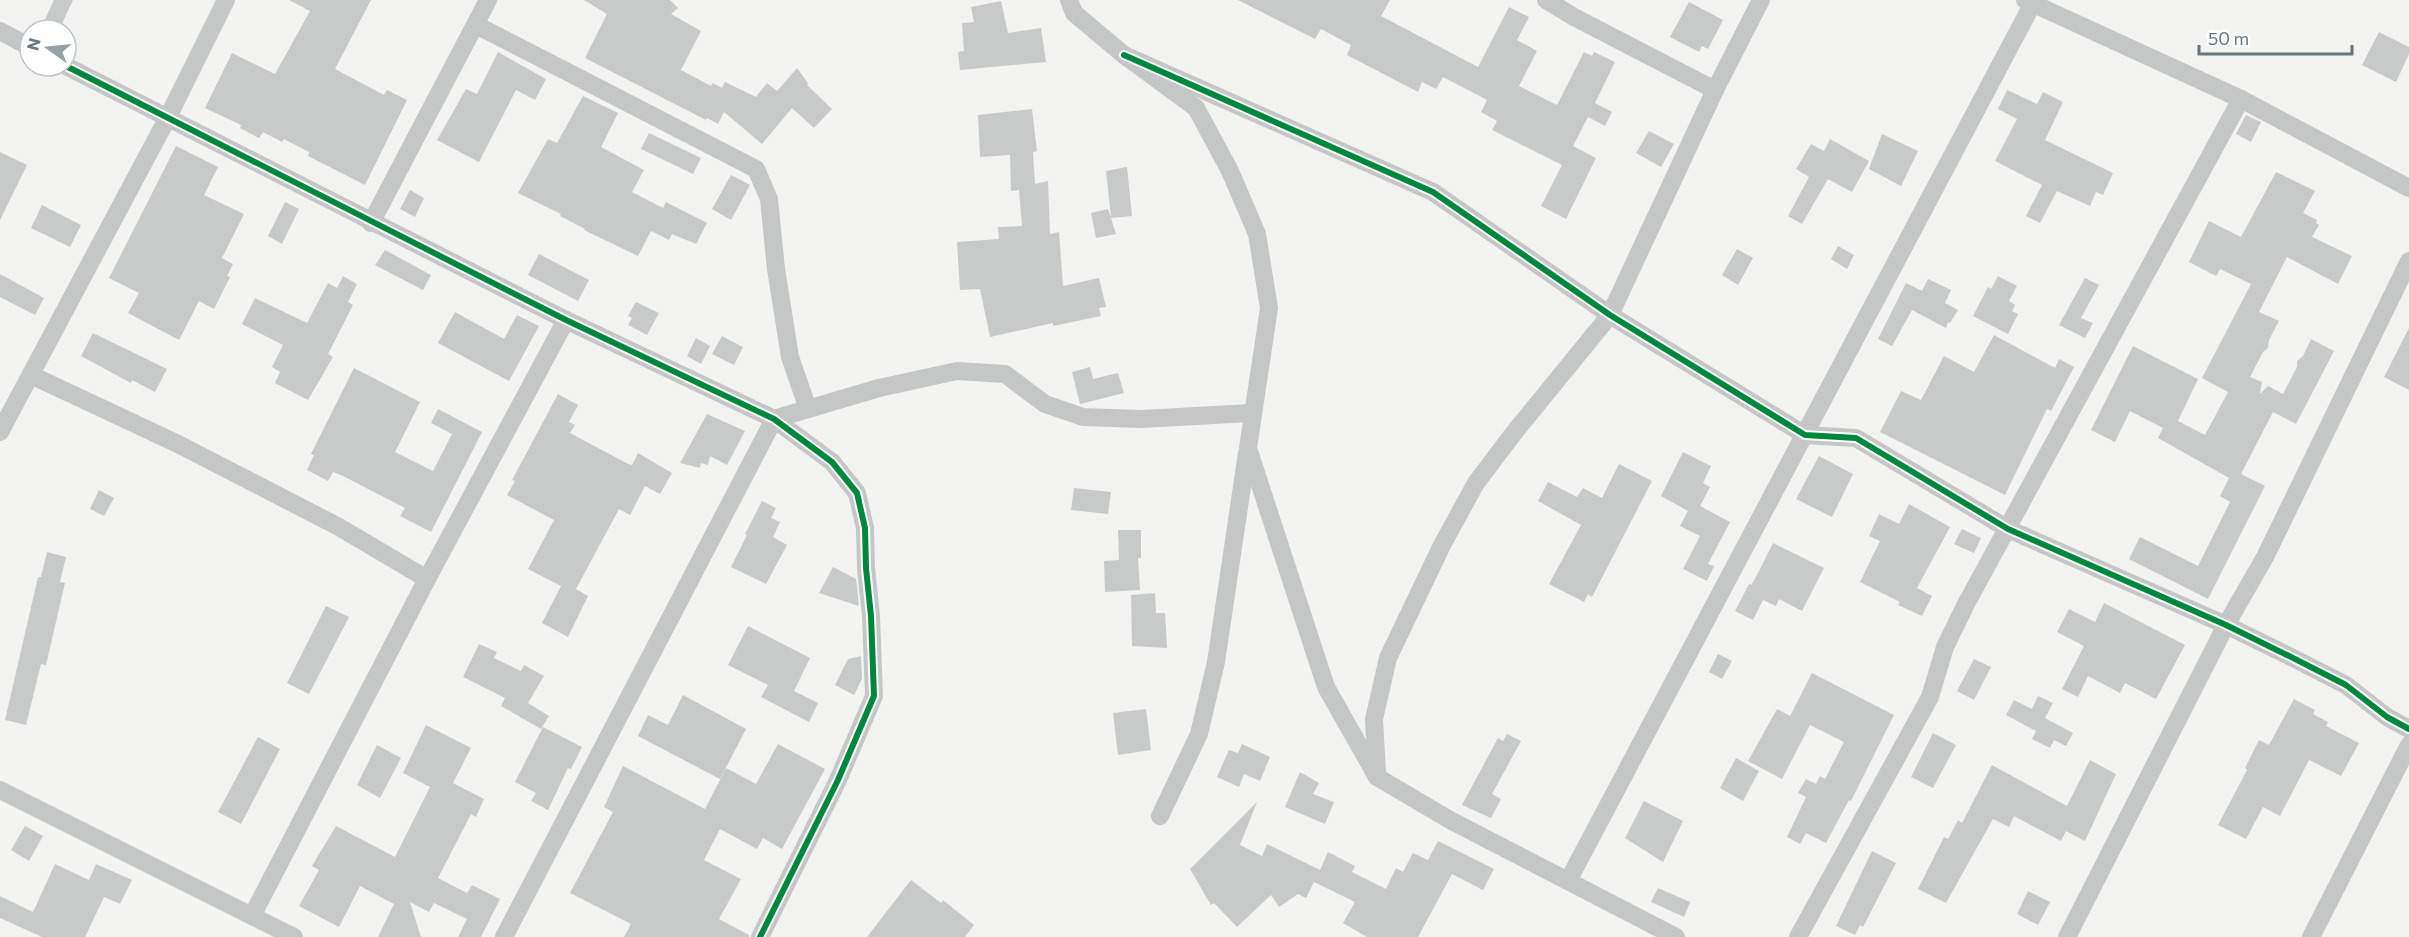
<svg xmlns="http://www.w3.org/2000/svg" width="2409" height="937" viewBox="0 0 2409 937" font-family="Commissioner,sans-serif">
	<rect width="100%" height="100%" fill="#f3f3f1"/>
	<g fill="#c8caca">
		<polygon points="54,0 73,0 59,30 40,30"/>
		<polygon points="289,0 371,0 335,69 384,95 387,90 407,100 365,185 308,156 309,152 284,139 282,142 263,132 259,138 240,128 241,125 205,108 232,53 275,74 310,11"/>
		<polygon points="584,0 670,0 678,8 671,14 701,31 681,70 711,86 713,83 722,88 725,82 756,97 767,83 777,91 797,68 808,83 807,85 832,109 814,128 792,108 762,144 724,112 718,124 707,118 706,120 585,58 607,14"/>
		<polygon points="1238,0 1390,0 1381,16 1478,67 1509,7 1529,17 1517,40 1537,51 1519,86 1557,105 1584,52 1592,56 1594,52 1615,62 1595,103 1612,112 1605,126 1588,117 1573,146 1596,158 1566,219 1541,206 1562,165 1492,130 1497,121 1481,112 1487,100 1443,77 1436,89 1422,82 1418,92 1347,55 1351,45 1321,29 1315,39"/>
		<polygon points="1001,1 1008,33 1041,28 1046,62 960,70 958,52 964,51 962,23 974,22 971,7"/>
		<polygon points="1689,2 1723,20 1708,49 1702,46 1699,52 1670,37"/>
		<polygon points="2379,32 2409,47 2409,54 2396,82 2362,65"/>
		<polygon points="498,52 546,79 535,100 516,90 479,162 437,140 466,89 477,94"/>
		<polygon points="2007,90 2037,104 2043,92 2063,102 2045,140 2113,173 2103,195 2096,192 2090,206 2057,191 2040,223 2026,216 2042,185 1995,161 2017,119 1998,109"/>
		<polygon points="583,96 618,113 601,147 644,170 632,192 663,208 666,202 707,223 696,244 672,234 669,240 651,231 638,256 584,230 585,229 560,216 561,214 518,193 548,139 557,143"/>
		<polygon points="1032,109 1037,151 1033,152 1035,184 1048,181 1050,234 1059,232 1063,286 1099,278 1106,307 1099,308 1101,316 1053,326 1053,323 990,337 980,289 960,290 957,242 999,239 998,227 1022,226 1019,190 1011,191 1010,155 980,157 978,115"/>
		<polygon points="2246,115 2261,122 2251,142 2236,134"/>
		<polygon points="1649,131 1674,144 1661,167 1636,153"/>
		<polygon points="649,133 701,158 693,174 641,149"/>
		<polygon points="1882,134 1918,151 1901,186 1869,169"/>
		<polygon points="1830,139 1869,161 1852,192 1828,179 1802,224 1788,216 1809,177 1796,169 1811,144 1824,151"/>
		<polygon points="176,146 218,167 204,195 244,214 222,258 233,264 227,276 230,277 214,309 199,301 179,340 128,313 139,293 109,278"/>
		<polygon points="0,152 27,165 0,220"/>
		<polygon points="1127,167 1132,216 1111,218 1116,234 1096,238 1091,213 1108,209 1111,217 1106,171"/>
		<polygon points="2276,172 2315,191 2303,213 2317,220 2316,223 2319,225 2312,237 2352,256 2338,284 2287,257 2259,312 2279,321 2269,340 2268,348 2263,352 2250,377 2262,382 2260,394 2268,386 2283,394 2297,367 2297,361 2303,356 2311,339 2334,351 2296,424 2273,412 2241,474 2265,486 2208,599 2129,559 2140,537 2198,566 2230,502 2220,496 2229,478 2158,438 2163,428 2130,411 2115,442 2091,430 2133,346 2198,379 2178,421 2205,435 2228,392 2202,378 2251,284 2220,269 2216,276 2189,262 2209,221 2241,237"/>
		<polygon points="731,175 750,185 731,220 712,209"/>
		<polygon points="410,190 424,198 415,217 400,209"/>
		<polygon points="285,202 299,209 282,244 268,236"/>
		<polygon points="42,205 81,225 70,247 31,228"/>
		<polygon points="1838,246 1854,255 1847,269 1831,259"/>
		<polygon points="1737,249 1753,258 1738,285 1722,275"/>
		<polygon points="385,250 431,275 423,290 375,265"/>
		<polygon points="539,254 589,280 578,301 528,275"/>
		<polygon points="0,274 44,298 35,315 0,297"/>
		<polygon points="343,276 357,284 348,302 353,305 328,354 333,357 308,400 275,383 280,372 272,367 283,345 242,324 255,298 307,323 328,283 337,288"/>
		<polygon points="1998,276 2017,286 2009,301 2015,305 2012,311 2018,314 2008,334 1973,316 1988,287 1991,289"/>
		<polygon points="2085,278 2099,285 2081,318 2093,323 2085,338 2059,325"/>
		<polygon points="1928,279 1951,290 1945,303 1958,310 1950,323 1948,322 1946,328 1912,310 1892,346 1878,339 1906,283 1922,291"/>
		<polygon points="636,302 659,313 647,335 628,325 632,318 628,316"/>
		<polygon points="455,312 504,339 517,315 539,326 509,381 438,343"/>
		<polygon points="2409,328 2409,390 2384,377"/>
		<polygon points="93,333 167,369 155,392 132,380 131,383 81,356"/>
		<polygon points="1994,335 2055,368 2059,359 2074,367 2051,411 2047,409 2005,495 1880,432 1901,391 1921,400 1944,356 1974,372"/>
		<polygon points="722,336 743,347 734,365 712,354"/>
		<polygon points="696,338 710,346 701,364 687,356"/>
		<polygon points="1090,367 1093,379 1118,373 1124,393 1080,404 1072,372"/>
		<polygon points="354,368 420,402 395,452 433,471 452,434 431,423 438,409 482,432 431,532 400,516 405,508 343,476 333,472 328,481 307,470 314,455 311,454"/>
		<polygon points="558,394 578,405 569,422 575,425 570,433 628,464 632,465 638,453 672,473 660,494 645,486 630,515 619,509 576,589 588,596 568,637 542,623 561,586 528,569 554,520 507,495 515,481 512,480"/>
		<polygon points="707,414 745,431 727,465 710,456 708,465 701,463 700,468 680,463"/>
		<polygon points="1683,452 1711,466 1703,483 1710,487 1700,506 1730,522 1708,564 1714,566 1707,581 1683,569 1700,536 1680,526 1688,511 1661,496"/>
		<polygon points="1819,456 1853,474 1832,517 1796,499"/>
		<polygon points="1619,464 1652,481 1592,597 1588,594 1584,602 1549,584 1581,525 1538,501 1548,482 1577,497 1583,488 1602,498"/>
		<polygon points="1074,488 1111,492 1108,514 1071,510"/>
		<polygon points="99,490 114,498 104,516 90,509"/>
		<polygon points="762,501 776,508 771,518 780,522 773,537 787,545 766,584 731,567 747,535 745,534"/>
		<polygon points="1909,504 1950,527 1917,588 1932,596 1922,616 1898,605 1900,602 1860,582 1880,541 1869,536 1879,514 1899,524"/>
		<polygon points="1962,529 1981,538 1974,553 1954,544"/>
		<polygon points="1118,530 1141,530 1141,558 1138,558 1140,590 1105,592 1104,561 1119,560"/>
		<polygon points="1773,543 1824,568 1802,611 1779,599 1776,606 1763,600 1753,620 1735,611 1749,584 1751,585 1757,575"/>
		<polygon points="47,552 66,557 60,582 65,583 46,665 41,664 26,725 5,720 38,577 41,577"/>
		<polygon points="833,567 856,579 859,606 819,593"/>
		<polygon points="1155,593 1156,613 1165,613 1167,648 1132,646 1131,595"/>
		<polygon points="2104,603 2185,645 2156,699 2125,683 2120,693 2088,676 2078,697 2062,689 2084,646 2057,632 2069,609 2095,622"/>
		<polygon points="326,606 349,617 309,694 287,683"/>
		<polygon points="748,626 810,658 794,691 818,703 809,722 761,697 768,685 728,665"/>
		<polygon points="479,644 497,652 494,658 521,671 524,665 544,676 528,703 549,716 541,729 501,706 505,698 463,677"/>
		<polygon points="1718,654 1732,661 1722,679 1709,672"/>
		<polygon points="861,656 862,679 854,695 835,685 848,659"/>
		<polygon points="1974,659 1991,667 1974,700 1957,691"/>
		<polygon points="1812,673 1894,715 1851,801 1849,800 1826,843 1806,833 1800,844 1787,837 1806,797 1798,793 1806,779 1816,784 1820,776 1825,779 1844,742 1810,725 1782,779 1748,761 1777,709 1790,716"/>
		<polygon points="683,695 746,729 720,779 638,736 648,715 668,725"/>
		<polygon points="2038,696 2053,703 2045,718 2073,733 2066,746 2054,740 2050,748 2032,739 2036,731 2006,715 2014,700 2032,709"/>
		<polygon points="2294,699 2315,710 2313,714 2328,722 2326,726 2359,743 2341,776 2309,760 2280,816 2263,807 2246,839 2218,825 2247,770 2245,768 2259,740 2269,745"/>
		<polygon points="1146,709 1151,750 1118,755 1113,713"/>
		<polygon points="426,725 471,748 453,783 484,799 476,817 471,814 438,878 467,893 472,885 500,899 481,937 458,937 467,919 434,903 429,912 410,902 421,937 378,937 394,904 360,886 339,927 299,906 319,870 312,866 336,826 395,857 430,787 403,773"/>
		<polygon points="543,727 582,747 571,769 568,768 548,810 531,801 536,793 515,782"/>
		<polygon points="1933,733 1956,745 1933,788 1911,777"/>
		<polygon points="1507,734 1521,741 1492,794 1501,799 1491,818 1462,805 1498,738 1503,741"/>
		<polygon points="258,737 280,749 241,824 218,812"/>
		<polygon points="778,744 825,769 782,849 763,838 757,849 720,829 704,860 741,879 719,919 749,935 749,937 624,937 631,924 570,893 613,812 604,807 623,766 705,809 726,768 756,784"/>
		<polygon points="1242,744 1270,757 1260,781 1244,774 1239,787 1217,777 1229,750 1238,753"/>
		<polygon points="377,745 401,758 380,798 357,785"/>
		<polygon points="1736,758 1759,771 1743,801 1720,788"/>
		<polygon points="2090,760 2116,774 2085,841 2066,831 2061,841 2014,816 2009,827 1993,819 1946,903 1918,889 1944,837 1948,839 1958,820 1962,823 1992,765 2067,806"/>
		<polygon points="1300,772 1319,783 1313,794 1334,802 1325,824 1285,807"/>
		<polygon points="1644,801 1683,821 1663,862 1625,838"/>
		<polygon points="1257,802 1240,845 1262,856 1267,844 1320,870 1328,852 1355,866 1352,872 1386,889 1396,868 1403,872 1413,853 1428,860 1438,841 1494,869 1483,890 1452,874 1418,937 1367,937 1343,923 1355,902 1314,882 1306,898 1298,894 1279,907 1271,895 1237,927 1214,903 1211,905 1190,869"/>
		<polygon points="25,826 43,836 29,861 11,850"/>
		<polygon points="1872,851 1896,863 1863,927 1860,925 1855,935 1836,926"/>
		<polygon points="55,864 89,880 96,864 132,880 120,904 104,897 85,937 42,937 0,918 0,896 33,912"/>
		<polygon points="911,880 941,903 943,900 974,925 965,937 867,937"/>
		<polygon points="1658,888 1690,902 1684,917 1651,902"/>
		<polygon points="2028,891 2050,902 2038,925 2017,914"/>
	</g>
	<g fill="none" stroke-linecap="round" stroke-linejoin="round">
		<g stroke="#c5c7c7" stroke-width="18">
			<polyline points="1069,0 1074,13 1124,55 1196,108 1230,171 1257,234 1269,308 1248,448 1326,687 1377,777 1450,820 1676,937"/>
			<polyline points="1546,0 1574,17 1715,90"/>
			<polyline points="2025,0 2241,99 2409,188"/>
			<polyline points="476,25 756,169 769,199 776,269 790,357 808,409"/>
			<polyline points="0,31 30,47"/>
			<polyline points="1124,55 1433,192 1610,315 1805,435 1856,438 2008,529 2226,625 2287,655 2346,685 2387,717 2409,729"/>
			<polyline points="66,66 566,320 774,419 832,462 857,493 865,528 866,568 871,616 874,696 838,780 760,937"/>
			<polyline points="371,223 488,0"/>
			<polyline points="31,375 178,444 339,527 427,579"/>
			<polyline points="0,432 167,119 226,0"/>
			<polyline points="1377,773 1374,719 1388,658 1442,545 1476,483 1513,434 1610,315 1715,90 1761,0"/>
			<polyline points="0,790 294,937"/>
			<polyline points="1160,816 1199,734 1216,662 1247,453"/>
			<polyline points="1568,881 2033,3"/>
			<polyline points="252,916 427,579 566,320"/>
			<polyline points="504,937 774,419 879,388 957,371 1005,374 1045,404 1083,417 1141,419 1251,413"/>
			<polyline points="1798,937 1930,697 1945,647 1966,604 2241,99"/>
			<polyline points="2067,937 2226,625 2265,557 2409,261"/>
			<polyline points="2311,937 2409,745"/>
		</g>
		<defs>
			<g id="cycleway">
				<polyline points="1124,55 1433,192 1610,315 1805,435 1856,438 2008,529 2226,625 2287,655 2346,685 2387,717 2409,729"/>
				<polyline points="66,66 566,320 774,419 832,462 857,493 865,528 866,568 871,616 874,696 838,780 760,937"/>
			</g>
		</defs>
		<use href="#cycleway" stroke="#fff" stroke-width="10"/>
		<use href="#cycleway" stroke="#00873e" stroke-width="6"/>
	</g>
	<g transform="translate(48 48) rotate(285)"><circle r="28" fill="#ffffff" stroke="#c1c8cc" stroke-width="1.5"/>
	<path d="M0-4.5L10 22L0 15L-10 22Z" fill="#97a2a7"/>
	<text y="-9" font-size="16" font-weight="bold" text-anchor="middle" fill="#65767f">N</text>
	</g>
	<path d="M2199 45v9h153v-9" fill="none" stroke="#65767f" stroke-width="3"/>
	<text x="2208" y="45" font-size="18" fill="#65767f" stroke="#ffffff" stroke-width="4.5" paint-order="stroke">50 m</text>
</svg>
